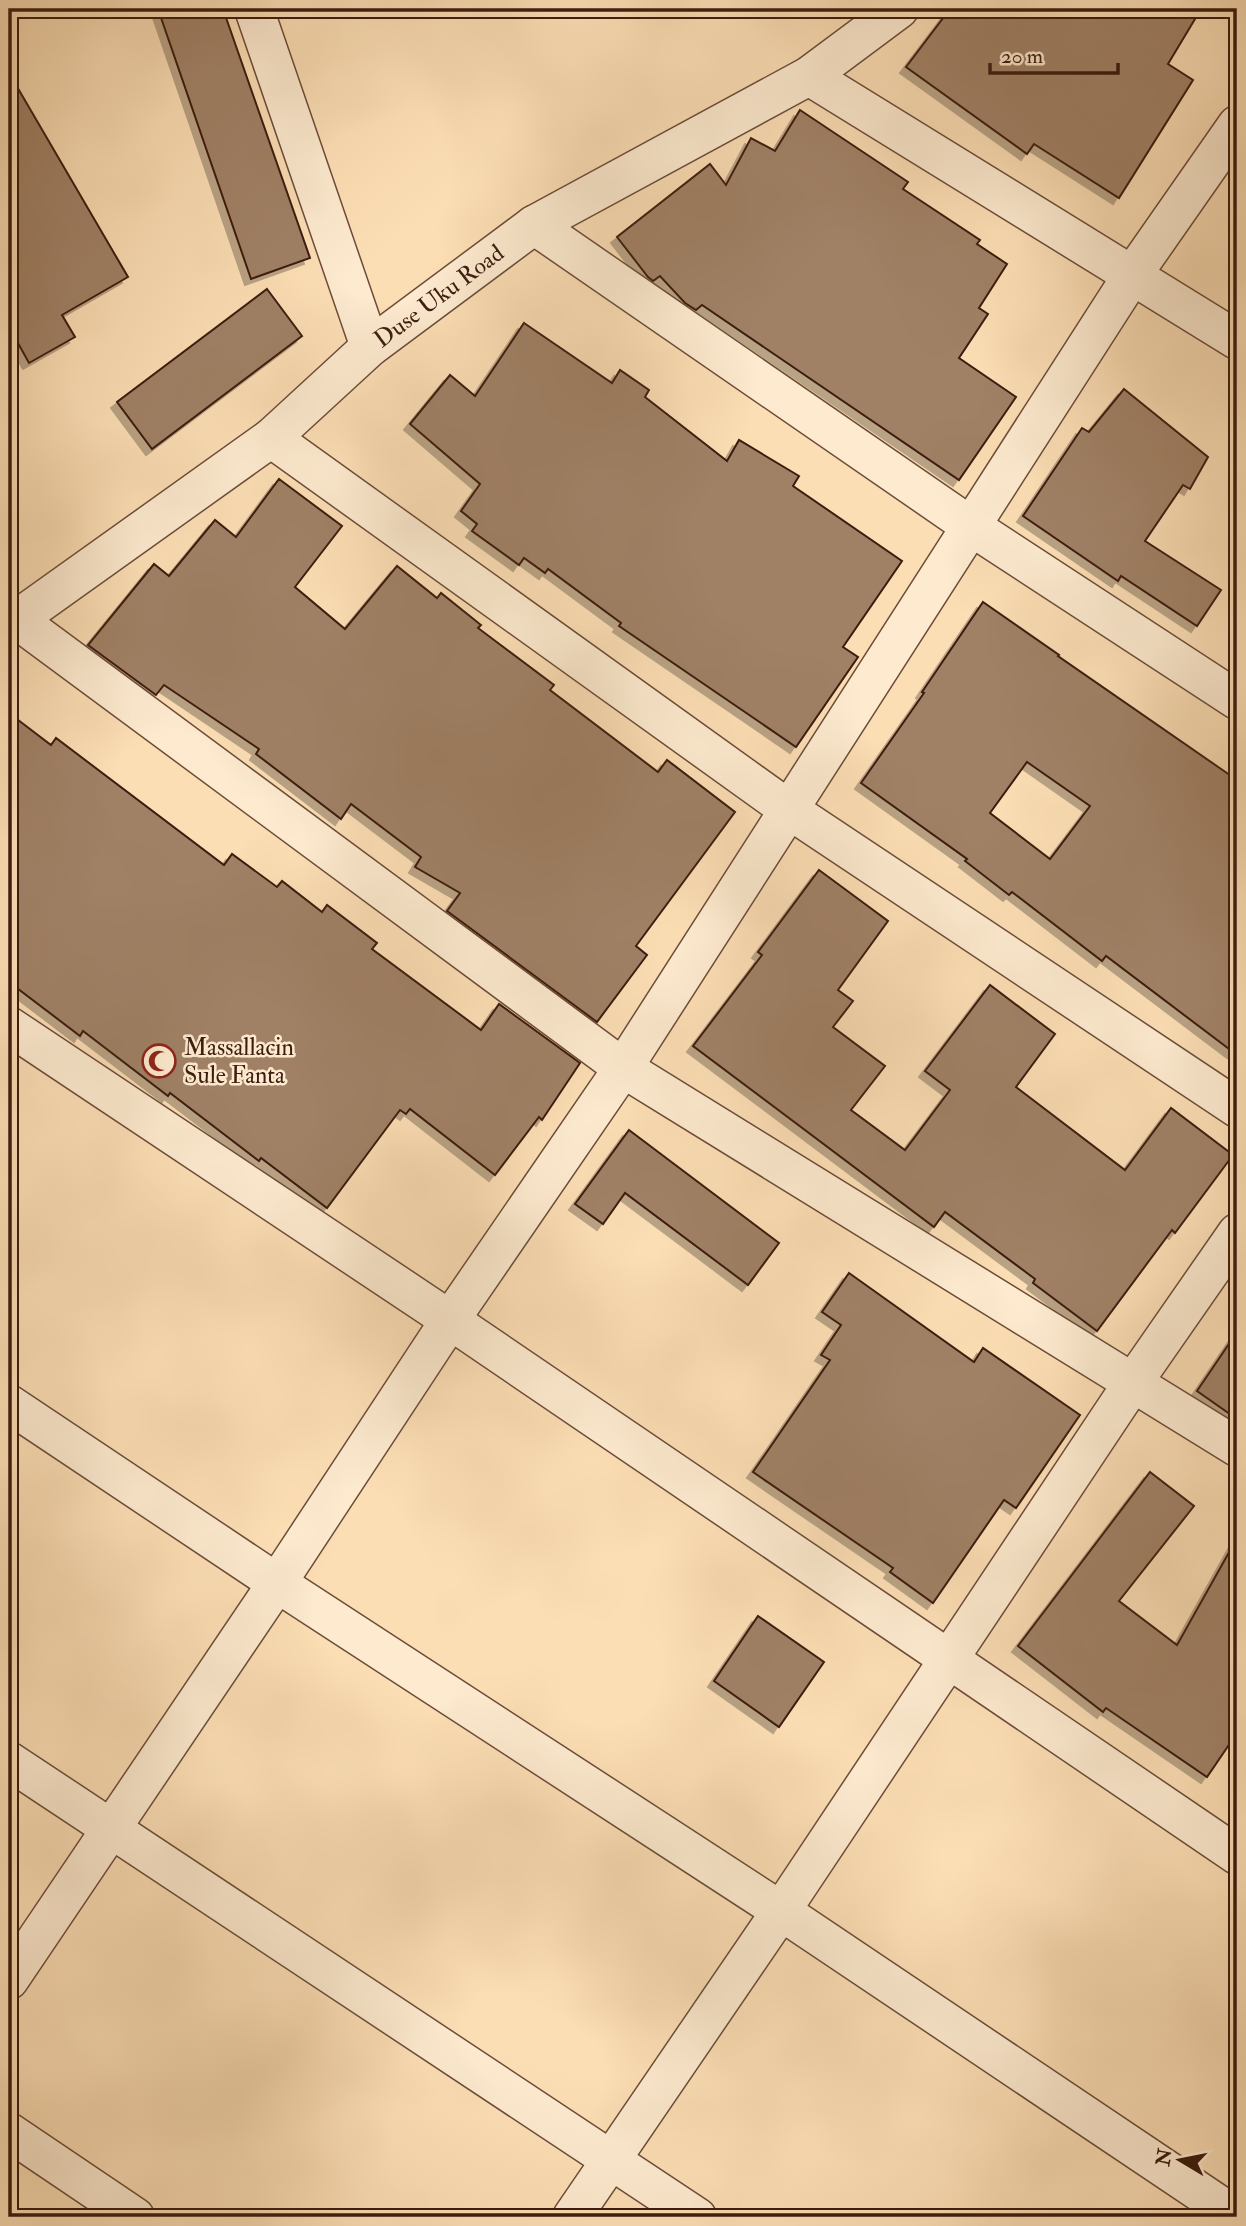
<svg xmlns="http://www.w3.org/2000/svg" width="1246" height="2226" viewBox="0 0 1246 2226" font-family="'IM FELL Double Pica',serif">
	<defs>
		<filter id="shadow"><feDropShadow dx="-6" dy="6" stdDeviation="0" flood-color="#0004"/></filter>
	</defs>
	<rect width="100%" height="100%" fill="#fcdeb5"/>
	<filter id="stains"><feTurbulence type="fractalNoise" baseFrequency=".00286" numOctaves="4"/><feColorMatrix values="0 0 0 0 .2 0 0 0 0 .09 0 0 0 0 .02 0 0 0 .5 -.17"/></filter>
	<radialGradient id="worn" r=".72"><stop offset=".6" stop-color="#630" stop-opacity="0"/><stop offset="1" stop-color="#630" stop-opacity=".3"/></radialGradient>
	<g fill="#a08166" stroke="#3c1c10" stroke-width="2" fill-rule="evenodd" filter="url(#shadow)">
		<polygon points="158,9 223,9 310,258 251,279"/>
		<polygon points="950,9 1201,9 1168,64 1193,80 1119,198 1034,144 1027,154 906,67"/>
		<polygon points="9,73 128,277 62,315 75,337 29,363 9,327"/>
		<polygon points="800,110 908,182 903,189 980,240 977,244 1007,264 979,308 988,314 959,358 1016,397 959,480 702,305 696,310 685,303 660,276 653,281 648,277 617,237 710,164 726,185 751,138 775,151"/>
		<polygon points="267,289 302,336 152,449 117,402"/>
		<polygon points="524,323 612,383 620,370 649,390 645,397 727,461 739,440 799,476 793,486 902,561 843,647 858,657 796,747 619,626 621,623 548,569 545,573 524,558 519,565 472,531 477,524 461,511 480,484 410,424 450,375 475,396"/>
		<polygon points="1124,389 1208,457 1190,489 1183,485 1145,541 1221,590 1197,626 1121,576 1118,581 1023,516 1082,428 1089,432"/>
		<polygon points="279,479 342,526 295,587 345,629 397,566 437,598 441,593 481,625 478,628 554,685 550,690 658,772 667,760 735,812 636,946 647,955 597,1022 447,911 460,893 415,867 421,857 351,804 341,819 256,754 259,749 164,685 156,695 88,645 154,564 169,576 215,520 236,537"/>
		<path d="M983 602 1059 655 1058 656 1237 780V1055L1106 956 1102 961 1012 892 1009 895 965 861 967 859 861 783 924 693 922 692ZM1027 762 1090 806 1050 859 990 813Z"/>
		<polygon points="9,713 51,745 56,738 224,865 232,854 277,887 282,881 322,912 327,905 377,943 372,949 481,1030 499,1004 580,1063 542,1120 539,1117 495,1175 410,1109 406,1114 400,1110 327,1208 261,1158 259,1161 170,1093 168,1096 83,1031 80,1036 9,982"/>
		<polygon points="819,870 888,921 838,990 853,1001 833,1027 885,1066 851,1110 905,1150 950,1090 925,1071 990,985 1055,1034 1016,1087 1125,1170 1171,1108 1233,1155 1175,1233 1172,1230 1097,1331 1033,1283 1035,1279 945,1212 934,1227 693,1046 762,955 758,952"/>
		<polygon points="629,1130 779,1243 748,1285 625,1193 603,1224 575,1204"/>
		<polygon points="849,1273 974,1362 983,1348 1080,1415 1016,1508 1004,1500 933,1603 890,1572 893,1568 753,1472 830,1360 821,1355 841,1325 822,1312"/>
		<polygon points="1237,1332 1237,1419 1197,1391"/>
		<polygon points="1150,1472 1194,1506 1119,1601 1177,1645 1237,1538 1237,1733 1207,1777 1106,1708 1103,1712 1018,1646"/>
		<polygon points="758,1616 824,1662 779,1727 714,1681"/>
	</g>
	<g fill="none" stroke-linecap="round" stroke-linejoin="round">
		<defs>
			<g id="minor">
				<polyline points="254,9 370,347"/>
				<polyline points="809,76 1237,340"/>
				<polyline points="534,225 972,527 1237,700"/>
				<polyline points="271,438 788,809 1237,1108"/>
				<polyline points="16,619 623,1068 1237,1447"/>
				<path id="s1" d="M9 625 271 438 370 347 534 225 809 76 899 9"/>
				<polyline points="9,1026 450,1320 1237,1855"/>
				<polyline points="9,1404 277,1583 781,1911 1237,2217"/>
				<polyline points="9,1761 697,2217"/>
				<polyline points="9,1980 277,1583 450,1320 623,1068 1133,274 1237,125"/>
				<polyline points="9,2132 135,2217"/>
				<polyline points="572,2217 781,1911 1132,1384 1237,1233"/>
			</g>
		</defs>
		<use href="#minor" stroke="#6c4c39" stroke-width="41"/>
		<use href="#minor" stroke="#fdeacf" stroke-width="38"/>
	</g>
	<defs>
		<symbol id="mosque-ring" viewBox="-11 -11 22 22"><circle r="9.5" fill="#fdeacf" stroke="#8f2418" stroke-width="1.5"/><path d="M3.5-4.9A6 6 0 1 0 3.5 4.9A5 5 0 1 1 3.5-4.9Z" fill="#8f2418"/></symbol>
	</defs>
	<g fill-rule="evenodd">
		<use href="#mosque-ring" x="140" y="1042" width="38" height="38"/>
	</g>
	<g text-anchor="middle" stroke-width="5" stroke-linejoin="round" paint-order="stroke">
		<g font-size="24" fill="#3c1c10" stroke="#fdeacf">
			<text dy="8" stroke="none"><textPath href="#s1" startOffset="542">Duse Uku Road</textPath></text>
		</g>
		<g font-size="24" fill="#3c1c10" stroke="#fdeacf" text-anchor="start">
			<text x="184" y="1055">Massallacin<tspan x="184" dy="28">Sule Fanta</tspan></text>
		</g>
	</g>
	<rect width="1246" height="2226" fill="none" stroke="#fcdeb5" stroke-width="35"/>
	<rect x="10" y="10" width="1225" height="2205" fill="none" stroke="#3c1c10" stroke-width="3.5"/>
	<rect x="18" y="18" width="1211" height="2191" fill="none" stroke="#3c1c10" stroke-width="2"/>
	<g transform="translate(1180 2160) rotate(280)" stroke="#fdeacf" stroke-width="5" paint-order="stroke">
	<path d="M0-5L12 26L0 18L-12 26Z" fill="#3c1c10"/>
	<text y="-10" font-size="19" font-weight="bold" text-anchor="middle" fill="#3c1c10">N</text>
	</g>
	<path d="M990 63v10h128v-10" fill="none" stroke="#3c1c10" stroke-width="3.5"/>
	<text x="1001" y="63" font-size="21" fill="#3c1c10" stroke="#fdeacf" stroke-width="5" paint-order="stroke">20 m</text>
	<rect width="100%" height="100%" filter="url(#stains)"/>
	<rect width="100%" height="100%" fill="url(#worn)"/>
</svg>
